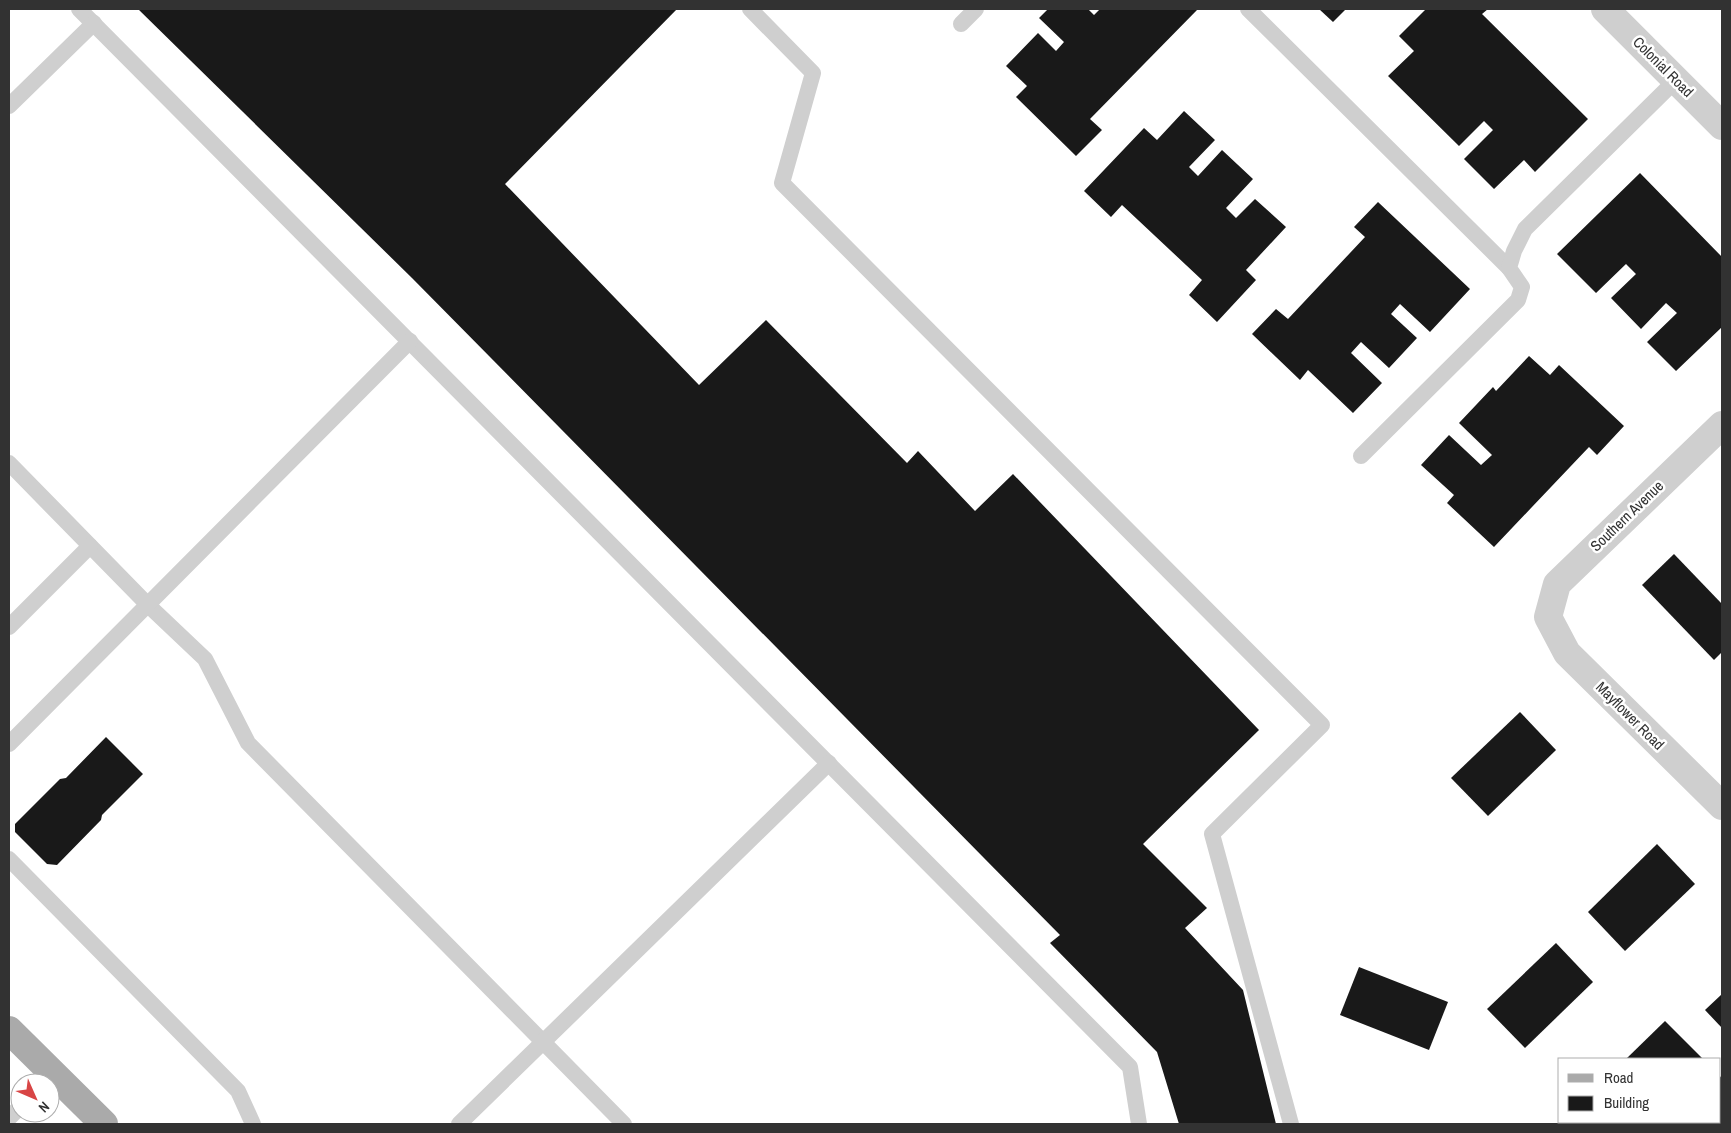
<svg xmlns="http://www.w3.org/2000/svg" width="1731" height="1133" viewBox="0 0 1731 1133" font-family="'Archivo Narrow',sans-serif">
	<rect width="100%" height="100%" fill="#fff"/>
	<g fill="#191919">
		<polygon points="138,9 677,9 505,184 699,385 766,320 907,463 918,451 975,511 1013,474 1259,730 1143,844 1207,908 1185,928 1243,990 1276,1124 1179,1124 1157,1052 1050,943 1060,935 412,278"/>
		<polygon points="1048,9 1088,9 1094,15 1100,9 1197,10 1090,119 1102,130 1076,156 1016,97 1027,86 1006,66 1038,33 1056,51 1064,42 1039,18"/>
		<polygon points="1319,9 1346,9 1333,22"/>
		<polygon points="1426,9 1488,9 1482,14 1588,119 1535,172 1524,160 1494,189 1464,159 1493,130 1484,121 1459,146 1388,76 1414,51 1399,36"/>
		<polygon points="1184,111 1215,140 1189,167 1198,176 1222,150 1253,179 1226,208 1236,218 1255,199 1286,227 1246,270 1256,280 1217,322 1189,295 1202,280 1122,205 1111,217 1084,191 1144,128 1157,140"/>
		<polygon points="1640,173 1722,257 1722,327 1676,371 1647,342 1677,313 1666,303 1641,329 1611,298 1636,274 1626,264 1596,293 1557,254"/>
		<polygon points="1378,202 1470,289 1430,332 1400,304 1391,314 1417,338 1389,368 1361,342 1351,353 1382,383 1353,413 1308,370 1300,380 1252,334 1276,309 1288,319 1365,237 1354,227"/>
		<polygon points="1529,356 1550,375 1559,365 1624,426 1597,455 1589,447 1494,547 1447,503 1454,495 1421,465 1449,435 1481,465 1492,455 1459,423 1493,387 1496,391"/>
		<polygon points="1674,554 1722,604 1722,652 1714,660 1642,585"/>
		<polygon points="1520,712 1556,750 1488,816 1451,778"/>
		<polygon points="106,737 143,774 102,815 101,820 57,865 47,864 15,832 15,824 60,779 66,778"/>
		<polygon points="1657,844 1695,884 1625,951 1588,912"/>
		<polygon points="1556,943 1593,982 1525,1048 1487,1009"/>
		<polygon points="1359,967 1448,1002 1429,1050 1340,1015"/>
		<polygon points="1722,994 1722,1028 1705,1010"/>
		<polygon points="1665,1021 1703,1059 1626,1059"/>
		<polygon points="1720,1076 1722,1079 1722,1124 1658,1124 1661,1122 1720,1122"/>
	</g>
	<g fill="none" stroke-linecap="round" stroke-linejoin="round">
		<g stroke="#cfcfcf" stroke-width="16">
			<polyline points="79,9 1130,1067 1139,1124"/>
			<polyline points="750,9 813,73 782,183 1322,725 1212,834 1291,1124"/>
			<polyline points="1248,9 1509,268"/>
			<polyline points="961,24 976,9"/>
			<polyline points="9,106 94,23"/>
			<polyline points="1361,456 1518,300 1522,287 1509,268 1514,251 1525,229 1676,80"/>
			<polyline points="9,463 148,605 205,659 248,743 624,1124"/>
			<polyline points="9,627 90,546"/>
			<polyline points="9,744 410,341"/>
			<polyline points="9,859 238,1091 253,1124"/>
			<polyline points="9,1118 20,1107"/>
			<polyline points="459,1124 829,763"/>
		</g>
		<g stroke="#cfcfcf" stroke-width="28">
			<polyline points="1605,9 1722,126"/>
			<polyline points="1722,425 1557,584 1548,617 1567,653 1722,806"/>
		</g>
		<polyline stroke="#aaa" stroke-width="28" points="9,1030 104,1124"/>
	</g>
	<g text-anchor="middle" stroke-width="5" stroke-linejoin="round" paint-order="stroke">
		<g font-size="15" fill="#323232" stroke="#fff">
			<text transform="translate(1663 67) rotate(45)" y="5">Colonial Road</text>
			<text transform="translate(1627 516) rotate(-44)" y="5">Southern Avenue</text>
			<text transform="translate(1630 716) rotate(45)" y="5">Mayflower Road</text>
		</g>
	</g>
	<rect width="1731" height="1133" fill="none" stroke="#323232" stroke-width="20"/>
	<rect x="1558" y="1058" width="162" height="65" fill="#ffffff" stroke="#adadad"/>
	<rect x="1568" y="1074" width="25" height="8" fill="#aaaaaa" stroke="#adadad"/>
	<text x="1604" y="1083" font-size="15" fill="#323232">Road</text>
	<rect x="1568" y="1096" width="25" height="15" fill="#191919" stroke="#adadad"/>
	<text x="1604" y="1108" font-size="15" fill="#323232">Building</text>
	<g transform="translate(35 1098) rotate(135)"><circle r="24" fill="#ffffff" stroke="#adadad"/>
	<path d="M0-4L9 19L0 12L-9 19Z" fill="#d84545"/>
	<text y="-8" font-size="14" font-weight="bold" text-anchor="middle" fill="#323232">N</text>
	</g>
</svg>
